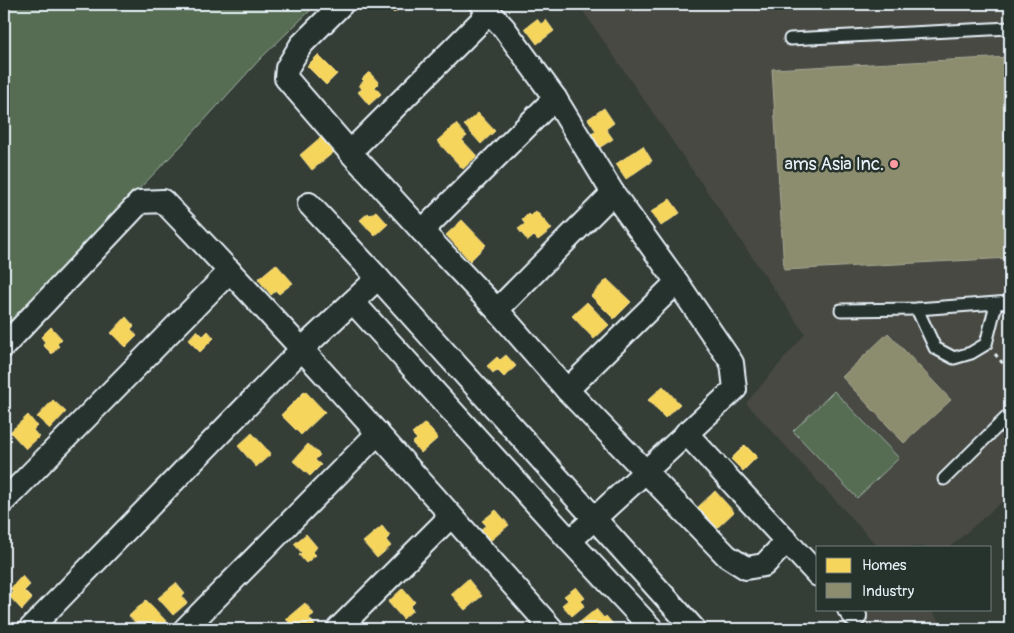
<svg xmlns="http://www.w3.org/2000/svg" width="1014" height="633" viewBox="0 0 1014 633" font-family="Pangolin,sans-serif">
	<rect width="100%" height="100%" fill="#353d37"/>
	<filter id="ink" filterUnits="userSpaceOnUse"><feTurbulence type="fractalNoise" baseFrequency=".02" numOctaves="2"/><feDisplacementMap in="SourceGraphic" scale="10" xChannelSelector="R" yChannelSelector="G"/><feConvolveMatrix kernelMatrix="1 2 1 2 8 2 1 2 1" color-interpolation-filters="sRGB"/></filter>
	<g filter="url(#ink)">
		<g fill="#474843">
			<polygon points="578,4 1010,4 1010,495 950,547 878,547 746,403 805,334"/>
			<polygon points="864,609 930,609 945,629 832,629"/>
		</g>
		<g fill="#566d52" stroke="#9fafa5">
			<polygon points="4,4 317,4 261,58 180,147 4,327"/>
			<polygon points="834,391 899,458 857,498 793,431"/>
		</g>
		<g fill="#f6d55c" stroke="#f2dd8b">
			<polygon points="386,4 402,4 403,5 394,13"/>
			<polygon points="537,19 541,24 546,20 554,31 537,44 525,28"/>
			<polygon points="318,55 337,74 326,85 307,66"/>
			<polygon points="369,72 379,83 375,87 381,94 369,105 358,92 362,89 359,85 364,81 362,79"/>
			<polygon points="604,108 614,123 606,129 613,139 599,148 590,135 596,131 588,119"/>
			<polygon points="478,113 495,131 481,144 464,125"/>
			<polygon points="456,124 467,136 462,140 477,156 463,169 437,141"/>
			<polygon points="321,137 334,152 312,170 300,155"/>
			<polygon points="643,146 652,161 626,179 616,164"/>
			<polygon points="670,199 680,213 661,226 651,212"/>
			<polygon points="376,211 388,224 375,236 360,220 368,213 370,215"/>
			<polygon points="536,211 552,229 538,240 534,236 528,241 518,229 525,224 522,220 528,214 530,216"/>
			<polygon points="462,220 486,245 470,261 446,235"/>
			<polygon points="276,264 293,283 279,294 276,291 271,295 258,279"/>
			<polygon points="607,279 631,302 614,319 591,296"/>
			<polygon points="587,302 609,325 594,339 572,316"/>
			<polygon points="126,317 134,326 131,329 137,336 126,347 111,333"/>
			<polygon points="51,327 62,339 57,344 59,346 52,354 43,345 45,342 41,337"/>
			<polygon points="197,330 203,336 208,331 214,338 200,352 188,340"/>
			<polygon points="506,355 516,366 504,377 497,370 493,373 487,366 497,357 500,360"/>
			<polygon points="663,386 680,404 665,418 648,400"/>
			<polygon points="305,391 325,412 301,435 281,415"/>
			<polygon points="53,400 66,412 50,429 37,417"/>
			<polygon points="28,415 37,426 33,430 39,437 26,449 10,432"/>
			<polygon points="425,423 438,438 421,453 412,443 417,439 412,434"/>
			<polygon points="252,433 271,454 256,467 238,446"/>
			<polygon points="308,444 320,455 315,460 321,465 310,476 293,461"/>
			<polygon points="745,445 757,457 743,471 731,459"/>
			<polygon points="715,491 734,512 716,529 697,508"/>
			<polygon points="496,510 509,525 490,541 480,530 486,525 482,521"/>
			<polygon points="382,526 390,536 386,540 391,546 377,558 363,542"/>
			<polygon points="306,534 317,547 313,552 316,555 306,563 299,555 302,553 294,544"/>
			<polygon points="22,576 30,585 24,591 32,599 22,610 9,596 13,592 10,589"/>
			<polygon points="468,579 482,596 465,610 451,594"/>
			<polygon points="176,583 185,594 181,596 187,603 173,615 158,598"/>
			<polygon points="576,587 585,598 581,601 584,606 572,616 562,605 568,600 564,596"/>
			<polygon points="403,588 415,602 410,607 413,610 403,619 388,602"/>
			<polygon points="146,600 167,622 159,629 141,629 129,616"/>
			<polygon points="305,603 314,614 309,618 315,625 310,629 295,629 286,619"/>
			<polygon points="596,609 604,618 606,616 613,624 607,629 576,629 574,627"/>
		</g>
		<g fill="#8c8c6e" stroke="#a8aa97">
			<polygon points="1010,57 1010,258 784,270 772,69"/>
			<polygon points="888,333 951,400 904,443 842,377"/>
		</g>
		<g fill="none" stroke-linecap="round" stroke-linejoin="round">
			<defs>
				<g id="lane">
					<polyline points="790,39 1010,28"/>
					<polyline points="917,309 935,348 954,358 971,353 986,344 996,304"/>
					<polyline points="841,310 917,309 1010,302"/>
					<polyline points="944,479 1010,414"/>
				</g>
				<g id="street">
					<polyline points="342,4 301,45 287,68 286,78 350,152 422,231 497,310 567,390 727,556 746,568 764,565 787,541"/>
					<polyline points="482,4 504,28 555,98 613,193 677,282 732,363 735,389 570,541"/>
					<polyline points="350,152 490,12"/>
					<polyline points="309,204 378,278 694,629"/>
					<polyline points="422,231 555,98"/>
					<polyline points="353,302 570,541 652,629"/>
					<polyline points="497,310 613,193"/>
					<path d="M4 346 140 202 163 201C297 340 424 485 552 629"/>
					<polyline points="567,390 677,282"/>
					<polyline points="686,433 818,575"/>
					<polyline points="4,501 230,271"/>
					<polyline points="849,609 855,616"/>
					<polyline points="30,629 302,349 378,278"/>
					<polyline points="185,629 378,433"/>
					<polyline points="338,629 451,516"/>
				</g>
			</defs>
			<use href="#lane" stroke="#e8f1f8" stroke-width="15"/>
			<use href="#street" stroke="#e8f1f8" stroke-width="26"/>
			<polyline stroke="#e8f1f8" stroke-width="3" stroke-dasharray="4 4" stroke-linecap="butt" points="995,354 1010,372"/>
			<use href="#lane" stroke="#26332d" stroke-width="11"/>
			<use href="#street" stroke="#26332d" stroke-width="22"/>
		</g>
	</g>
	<circle fill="#ff9aa2" stroke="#26332d" stroke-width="2" cx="894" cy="164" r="5"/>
	<g text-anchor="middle" stroke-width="5" stroke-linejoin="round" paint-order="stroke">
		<g font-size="18" fill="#e8f1f8" stroke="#26332d" text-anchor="end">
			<text x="884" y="170">ams Asia Inc.</text>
		</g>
	</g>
	<rect width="1014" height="633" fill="none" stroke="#26332d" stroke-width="20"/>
	<rect x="10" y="10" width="994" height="613" fill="none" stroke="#e8f1f8" stroke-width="2" filter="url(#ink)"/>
	<rect x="816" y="546" width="175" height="65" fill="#26332d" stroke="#747f7e"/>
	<rect x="826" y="558" width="25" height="15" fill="#f6d55c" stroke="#747f7e"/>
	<text x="862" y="570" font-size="15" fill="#e8f1f8">Homes</text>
	<rect x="826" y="583" width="25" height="15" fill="#8c8c6e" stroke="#747f7e"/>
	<text x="862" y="596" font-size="15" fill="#e8f1f8">Industry</text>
</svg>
